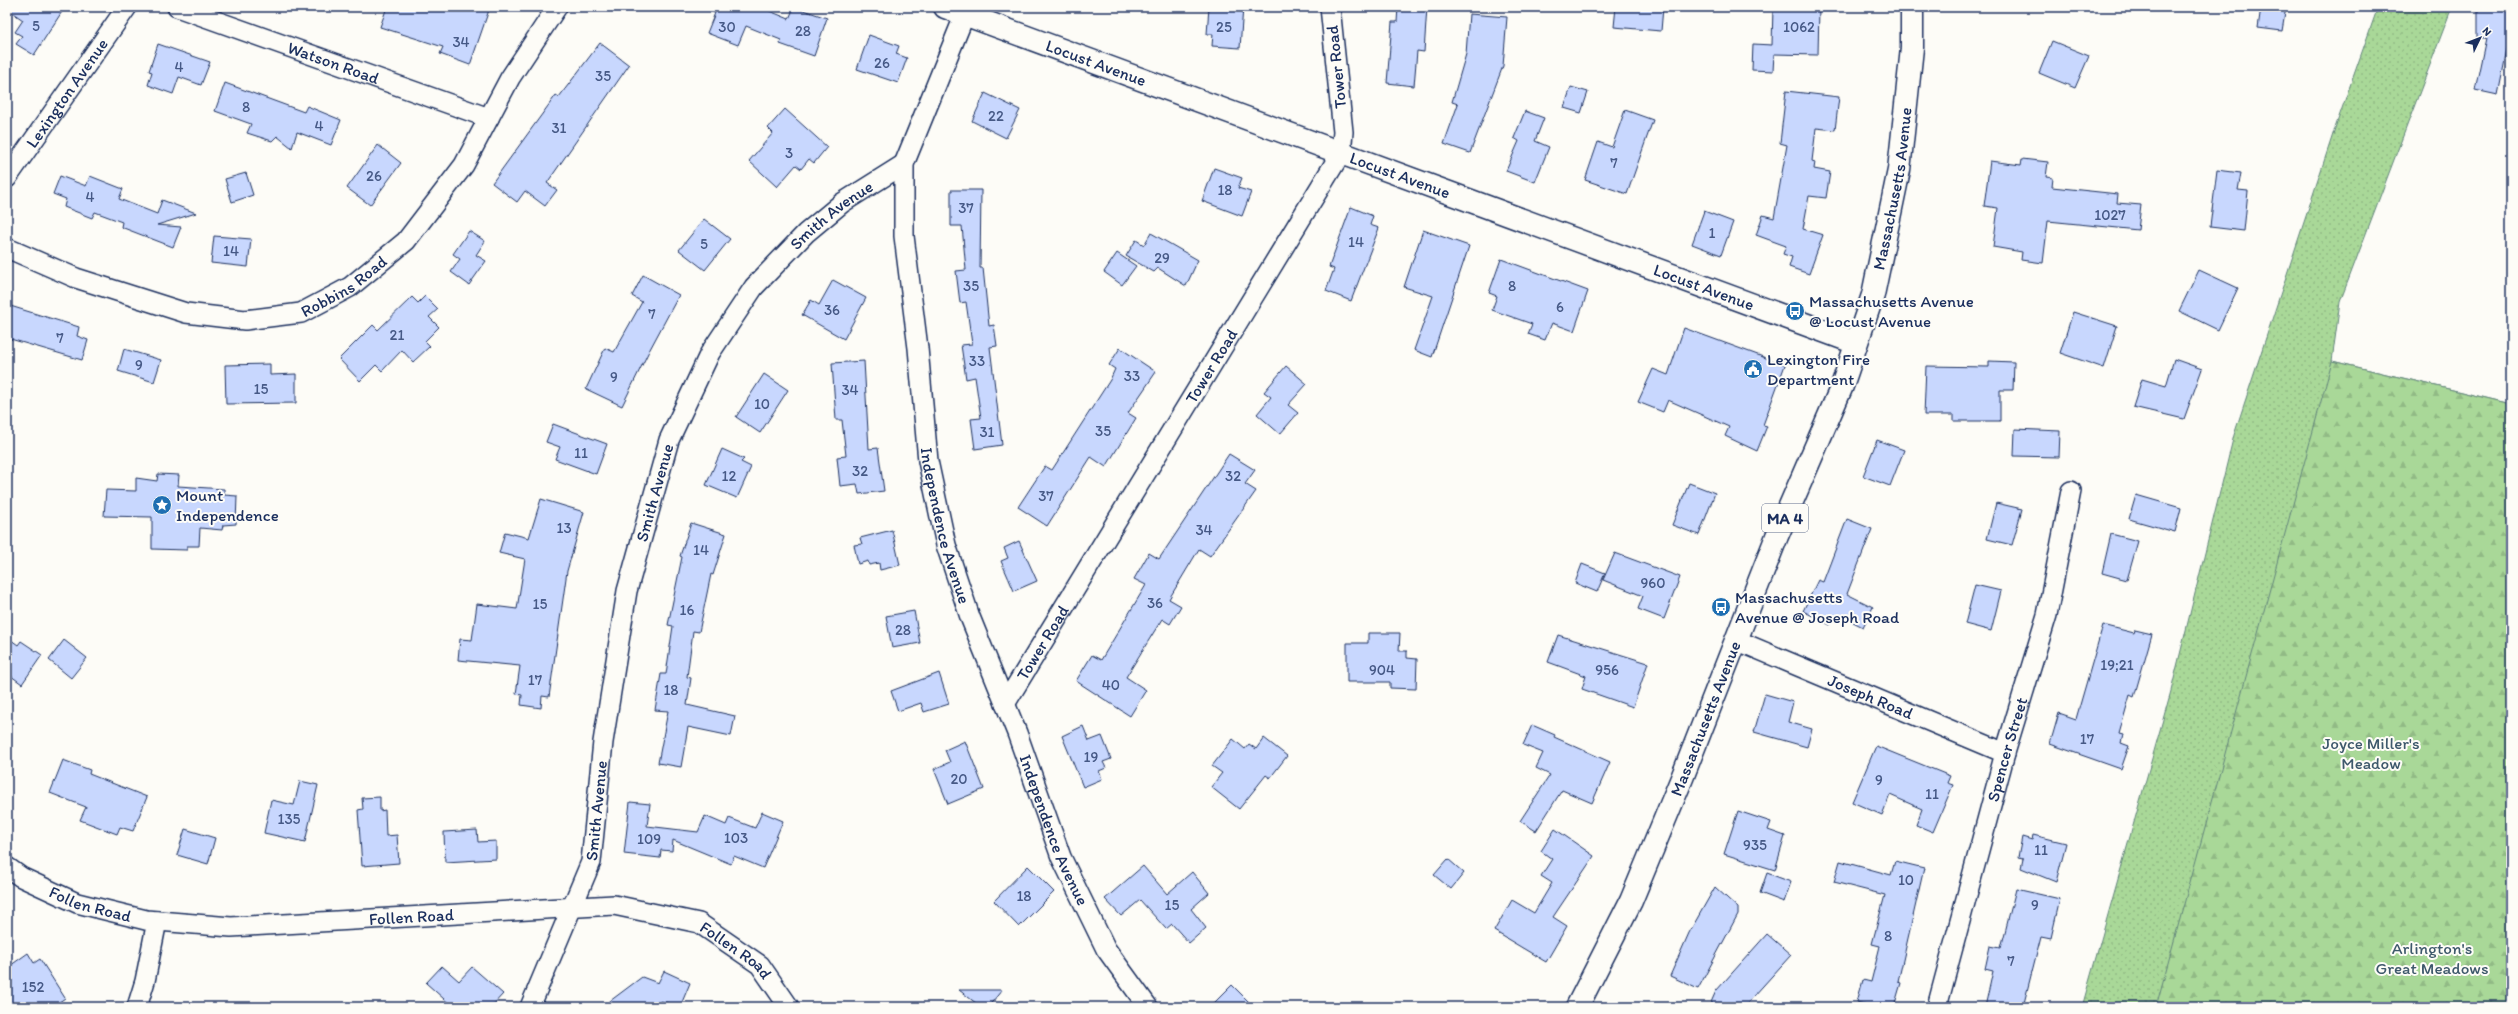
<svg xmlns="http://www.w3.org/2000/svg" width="2518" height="1014" viewBox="0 0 2518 1014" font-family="Itim,sans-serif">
	<defs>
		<pattern id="grass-dots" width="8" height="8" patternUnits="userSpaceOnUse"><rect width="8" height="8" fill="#a9d898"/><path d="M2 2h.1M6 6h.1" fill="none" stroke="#91ba85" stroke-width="1.8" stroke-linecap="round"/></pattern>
		<pattern id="forest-firs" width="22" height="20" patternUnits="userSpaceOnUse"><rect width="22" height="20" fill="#a9d898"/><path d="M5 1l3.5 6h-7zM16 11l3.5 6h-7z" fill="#91ba85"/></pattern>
	</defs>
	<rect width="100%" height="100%" fill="#fdfcf7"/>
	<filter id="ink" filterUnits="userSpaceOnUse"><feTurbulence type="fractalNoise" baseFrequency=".025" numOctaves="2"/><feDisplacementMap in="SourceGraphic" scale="8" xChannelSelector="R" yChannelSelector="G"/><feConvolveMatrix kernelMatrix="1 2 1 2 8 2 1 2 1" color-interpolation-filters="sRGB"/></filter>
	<g filter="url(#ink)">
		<polygon fill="url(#grass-dots)" stroke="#62847b" points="2378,7 2452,7 2340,302 2332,361 2511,404 2511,1007 2082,1007 2171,691 2234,435 2334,131"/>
		<polygon fill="url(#forest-firs)" stroke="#62847b" points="2332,361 2511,404 2511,1007 2156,1007"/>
		<g fill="#c8d7fe" stroke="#1b2f5e">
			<polygon points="7,7 65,7 34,55 16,44 22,36 15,32 23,20 7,9"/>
			<polygon points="387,7 490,7 470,65 440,54 443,47 380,27"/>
			<polygon points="702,7 760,7 789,19 794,7 827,18 814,56 780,44 781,40 746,26 738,45 707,33 715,13"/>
			<polygon points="1209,7 1243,7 1240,48 1212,46 1213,34 1207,34"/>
			<polygon points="1398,7 1427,7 1424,52 1417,51 1414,86 1387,83 1392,22 1397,22"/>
			<polygon points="1616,7 1663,7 1661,31 1614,27"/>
			<polygon points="1773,7 1819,7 1818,55 1774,54 1773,71 1752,70 1753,44 1772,45"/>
			<polygon points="2261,7 2286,7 2282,31 2258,28"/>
			<polygon points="2478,7 2511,7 2511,45 2508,45 2498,95 2475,90 2486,38 2478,38"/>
			<polygon points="1469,14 1507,17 1503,66 1470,153 1444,144 1458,104 1452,102 1466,54"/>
			<polygon points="869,35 899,46 896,54 907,58 898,83 857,69"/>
			<polygon points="2052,41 2089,56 2075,88 2039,73"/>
			<polygon points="600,43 629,65 547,183 557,190 545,206 525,191 517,202 492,183 556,95 559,97"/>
			<polygon points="158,44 210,62 201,85 179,77 173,94 148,85 152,72 149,71"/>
			<polygon points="225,83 304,112 307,106 341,120 331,145 297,132 292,148 277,136 272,141 247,133 251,124 215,111"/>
			<polygon points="1571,87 1588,92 1581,113 1564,108"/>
			<polygon points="1786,91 1839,97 1835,130 1816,128 1812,161 1815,162 1814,169 1830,172 1826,198 1809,196 1803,229 1823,235 1809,274 1789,267 1792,257 1783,254 1786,246 1756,235 1763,215 1774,218 1787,145 1780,143"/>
			<polygon points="985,93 1020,110 1006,138 972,121"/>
			<polygon points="785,109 827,147 814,163 809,159 801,169 796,165 777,187 749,161 773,133 768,128"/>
			<polygon points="1625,110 1653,120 1627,194 1585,180 1598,142 1612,147"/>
			<polygon points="1525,111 1544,118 1535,141 1549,147 1535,182 1506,171 1519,141 1514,138"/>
			<polygon points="378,145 401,163 370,205 347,188"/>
			<polygon points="2022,159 2048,162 2046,177 2053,178 2052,187 2118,194 2117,203 2141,205 2138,230 2048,221 2043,263 2021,260 2022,252 1993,247 1998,208 1984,206 1990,161 2021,165"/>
			<polygon points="1214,168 1242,178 1238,188 1251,192 1242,216 1202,201"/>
			<polygon points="2217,170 2241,173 2238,190 2248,191 2244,231 2210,227"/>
			<polygon points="246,173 253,195 232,202 225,179"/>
			<polygon points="60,176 86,186 90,176 123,189 119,199 157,214 162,200 196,213 157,225 181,227 173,247 121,227 122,222 95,212 92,218 64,207 66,199 53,194"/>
			<polygon points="951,190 981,190 980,268 983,268 989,326 994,325 997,346 990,347 1002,445 975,449 971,419 981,418 975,377 966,379 961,345 972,344 966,302 960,303 956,271 966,270 962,226 951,226"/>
			<polygon points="1351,207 1373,216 1370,225 1379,228 1351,301 1326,291 1334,269 1329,267"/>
			<polygon points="1704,211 1733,222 1721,255 1692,244"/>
			<polygon points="704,219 730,239 705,270 679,250"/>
			<polygon points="1423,230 1469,246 1432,357 1414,350 1433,296 1404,287"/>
			<polygon points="469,231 485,241 476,255 486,261 469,285 451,272 460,259 453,254"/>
			<polygon points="1151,233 1198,260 1186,286 1158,268 1154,272 1126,256 1136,240 1144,245"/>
			<polygon points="214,236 251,239 248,267 211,263"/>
			<polygon points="1117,253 1136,266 1122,285 1104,272"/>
			<polygon points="1501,259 1588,291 1574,331 1552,323 1545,340 1528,334 1532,324 1492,310 1497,296 1489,293"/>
			<polygon points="2199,270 2238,288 2218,330 2179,311"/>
			<polygon points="643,275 679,295 649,351 622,406 586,389 605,348 614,352 642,302 632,296"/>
			<polygon points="833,280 866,298 844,339 802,315 811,300 819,305"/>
			<polygon points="425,296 438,309 429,317 439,327 425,341 430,346 413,362 402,350 382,371 376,365 360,381 339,359 373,325 378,330 412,297 418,303"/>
			<polygon points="7,305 79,327 77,336 88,340 82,360 7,338"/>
			<polygon points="2073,312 2117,326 2104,368 2060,353"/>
			<polygon points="1684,328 1785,365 1763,425 1767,426 1757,451 1725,436 1729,427 1668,400 1663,412 1638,402 1653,369 1668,375"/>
			<polygon points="1120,348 1156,372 1128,413 1136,418 1106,467 1091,457 1047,526 1018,507 1045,466 1052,470 1110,380 1115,369 1109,365"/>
			<polygon points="124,349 161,360 154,382 118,371"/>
			<polygon points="2174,359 2202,369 2184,419 2133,407 2142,379 2166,386"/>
			<polygon points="864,361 869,449 878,448 884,491 859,494 857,484 840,486 837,457 846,456 842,420 836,420 832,363"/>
			<polygon points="1989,361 2014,362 2013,390 2000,390 2000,421 1954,421 1954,415 1924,415 1926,366 1989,367"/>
			<polygon points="270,364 270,375 296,374 296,403 226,404 225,365"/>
			<polygon points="1286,366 1307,384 1288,405 1298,413 1280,434 1257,414 1271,397 1264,392"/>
			<polygon points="764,374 788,390 760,433 736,417"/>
			<polygon points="553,424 607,444 596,474 555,459 560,447 546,442"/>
			<polygon points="2015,429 2060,431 2059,457 2014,456"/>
			<polygon points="1877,440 1904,450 1890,486 1863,476"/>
			<polygon points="722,449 744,459 741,462 751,467 737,498 706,485"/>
			<polygon points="1229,454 1255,470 1245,484 1256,491 1210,556 1199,549 1169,599 1181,606 1170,624 1162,619 1126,677 1146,690 1130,716 1076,681 1092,655 1101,660 1146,585 1134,579 1149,553 1159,559"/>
			<polygon points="158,474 179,475 178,486 224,489 224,495 237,496 236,524 223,525 222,530 200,528 199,546 187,546 187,550 152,549 152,517 104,516 106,490 136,491 136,478 157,481"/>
			<polygon points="1689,483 1715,493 1699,535 1672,525"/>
			<polygon points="2136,495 2181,508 2175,532 2129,519"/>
			<polygon points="541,499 584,512 567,571 549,697 542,696 541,708 521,705 522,695 516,694 520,666 458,660 460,639 472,640 477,604 517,609 525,559 499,553 505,532 529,538"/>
			<polygon points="1996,503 2022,509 2012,545 1987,539"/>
			<polygon points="1847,519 1872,529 1847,594 1873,607 1863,627 1841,616 1838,622 1833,620 1830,625 1803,611 1818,580 1823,582"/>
			<polygon points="691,523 726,534 713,575 711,574 699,632 693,631 687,677 691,678 687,705 735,716 731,736 688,727 681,767 658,763 668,711 655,710 661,674 666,674 673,626 668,625 682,557 680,556"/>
			<polygon points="892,530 900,565 880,570 879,563 869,565 868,561 858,564 854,545 862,544 860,538"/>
			<polygon points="2111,534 2138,541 2127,580 2102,573"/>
			<polygon points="1019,541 1037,581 1014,591 1001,561 1008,558 1004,548"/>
			<polygon points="1615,553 1680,577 1664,619 1638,609 1643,596 1603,580"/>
			<polygon points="1582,564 1605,573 1597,592 1575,583"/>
			<polygon points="1975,585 2001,591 1991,631 1965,624"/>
			<polygon points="914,611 920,643 892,648 886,616"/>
			<polygon points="2103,625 2134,633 2135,630 2152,634 2134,697 2130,695 2119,734 2123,735 2121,743 2129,746 2121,769 2050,744 2059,713 2076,719"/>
			<polygon points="1368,633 1400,633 1399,651 1407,651 1407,658 1417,659 1416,689 1390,688 1390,682 1347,682 1347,643 1368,643"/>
			<polygon points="1558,635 1648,663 1633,707 1582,689 1586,676 1548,662"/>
			<polygon points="7,637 18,645 21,641 42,655 22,684 7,673"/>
			<polygon points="64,640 87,658 71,678 49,660"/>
			<polygon points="939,673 949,704 924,712 921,703 898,711 891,691"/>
			<polygon points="1765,694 1793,702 1788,722 1812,729 1807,747 1754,732"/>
			<polygon points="1532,725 1555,735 1554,737 1610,762 1592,803 1562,790 1536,831 1520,821 1550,775 1536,768 1543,753 1523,745"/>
			<polygon points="1083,726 1089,741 1102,736 1111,759 1103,762 1106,768 1099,771 1102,779 1083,787 1062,736"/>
			<polygon points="1264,738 1287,756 1270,778 1266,775 1239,809 1211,787 1222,773 1212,766 1233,739 1245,749 1249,744 1256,749"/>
			<polygon points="965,741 984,789 948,804 934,769 950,762 945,750"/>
			<polygon points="1876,746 1950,776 1947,783 1953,785 1933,832 1916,825 1922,809 1890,795 1882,815 1852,802"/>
			<polygon points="63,760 90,770 89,774 147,797 133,831 120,827 117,834 80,820 86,807 50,793"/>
			<polygon points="300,781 318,785 305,842 264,833 271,800 294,805"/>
			<polygon points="380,797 380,811 385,810 386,836 397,835 399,863 362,866 358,810 363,809 362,798"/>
			<polygon points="630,802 650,804 647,826 698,832 705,816 726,825 729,818 755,828 762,812 783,821 763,868 734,856 731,864 673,840 672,851 661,850 660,858 624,854"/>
			<polygon points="1738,811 1771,822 1768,830 1785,836 1775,870 1724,854"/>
			<polygon points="185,829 215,838 208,864 177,855"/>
			<polygon points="1555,829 1594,856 1553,917 1567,926 1546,962 1494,931 1512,900 1534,913 1552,883 1541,876 1552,859 1541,851"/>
			<polygon points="477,830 478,842 496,841 496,859 445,862 444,832"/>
			<polygon points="2033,835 2066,843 2056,882 2021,868 2023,859 2018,858 2022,837 2032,840"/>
			<polygon points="1448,859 1464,873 1451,889 1434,875"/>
			<polygon points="1840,861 1891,875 1895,861 1924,868 1898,982 1901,983 1894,1007 1875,1007 1857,1002 1863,980 1871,982 1880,946 1872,944 1885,895 1834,882"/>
			<polygon points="1028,866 1054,892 1019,927 994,901"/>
			<polygon points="1143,866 1167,894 1192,872 1209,893 1191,909 1206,928 1189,943 1172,924 1166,929 1140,900 1121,916 1105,899"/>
			<polygon points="1767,873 1791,882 1784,902 1760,893"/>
			<polygon points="1715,887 1738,908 1738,914 1698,989 1670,976 1689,933"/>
			<polygon points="2016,889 2060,899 2051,938 2041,936 2023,1007 1985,1007 1993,971 1985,969 1990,946 2001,948"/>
			<polygon points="1767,934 1791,955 1744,1007 1709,1007 1716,991"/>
			<polygon points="28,953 34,963 40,959 65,998 52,1007 13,1007 7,998 7,968"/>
			<polygon points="442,966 459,981 472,967 503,994 491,1007 453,1007 426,983"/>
			<polygon points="664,971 690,983 680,1007 661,1001 652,1007 602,1007 642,977 658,983"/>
			<polygon points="1232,985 1254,1007 1210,1007"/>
			<polygon points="959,990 1002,990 988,1007 981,1007"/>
		</g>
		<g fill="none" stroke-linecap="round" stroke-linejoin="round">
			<defs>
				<g id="minor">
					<path id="s1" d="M177 7 489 118"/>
					<path id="s2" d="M965 14 904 164V236L918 348 928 461 946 545 970 617 1017 733 1061 857 1106 949 1148 1007"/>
					<path id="s3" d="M7 178 127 7"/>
					<path id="s4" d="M7 248 76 278 186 313 245 320 301 313 350 287 406 241 464 165 510 78 557 7"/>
					<path id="s5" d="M1736 640 2005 753"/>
					<path id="s6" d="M1005 704 1341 153 1343 132 1330 7"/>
					<path id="s7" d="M7 867 21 877 77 903 146 920 231 927 614 905 699 923 760 965 789 1007"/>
					<polyline points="137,1007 145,981 157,921"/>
					<path id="s8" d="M530 1007 591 862 603 742 627 591 669 440 710 353 754 287 806 233 842 203 904 164"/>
					<path id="s9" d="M1937 1007 2005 753 2047 615 2071 491"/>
				</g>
				<g id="tertiary">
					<path id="s10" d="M945 7 1856 343"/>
				</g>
				<g id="primary">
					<path id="s11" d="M1577 1007 1631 901 1682 778 1777 536 1842 386 1873 295 1899 170 1912 48V7"/>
				</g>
			</defs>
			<use href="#minor" stroke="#1b2f5e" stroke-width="22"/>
			<use href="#tertiary" stroke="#1b2f5e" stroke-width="25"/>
			<use href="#primary" stroke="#1b2f5e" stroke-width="25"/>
			<use href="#minor" stroke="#fdfcf7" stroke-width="19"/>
			<use href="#tertiary" stroke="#fdfcf7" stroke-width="22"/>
			<use href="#primary" stroke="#fdfcf7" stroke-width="22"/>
		</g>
	</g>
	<defs>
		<symbol id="bus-disc" viewBox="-11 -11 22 22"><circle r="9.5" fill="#1f6fb2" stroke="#fdfcf7"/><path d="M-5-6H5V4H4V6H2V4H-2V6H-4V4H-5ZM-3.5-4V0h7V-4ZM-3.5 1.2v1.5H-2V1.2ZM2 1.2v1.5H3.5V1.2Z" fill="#fff"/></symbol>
		<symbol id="civic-disc" viewBox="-11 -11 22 22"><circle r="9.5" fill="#1f6fb2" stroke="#fdfcf7"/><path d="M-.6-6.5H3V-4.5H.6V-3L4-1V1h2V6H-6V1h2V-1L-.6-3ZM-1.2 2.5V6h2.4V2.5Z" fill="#fff"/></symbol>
		<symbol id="sight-disc" viewBox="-11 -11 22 22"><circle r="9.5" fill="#1f6fb2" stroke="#fdfcf7"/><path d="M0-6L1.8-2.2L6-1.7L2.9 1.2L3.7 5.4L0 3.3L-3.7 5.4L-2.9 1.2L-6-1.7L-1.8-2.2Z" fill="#fff"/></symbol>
	</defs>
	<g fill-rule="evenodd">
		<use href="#bus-disc" x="1784" y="300" width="22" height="22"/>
		<use href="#civic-disc" x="1742" y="358" width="22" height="22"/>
		<use href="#sight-disc" x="151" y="494" width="22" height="22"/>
		<use href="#bus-disc" x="1710" y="596" width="22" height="22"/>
	</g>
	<g text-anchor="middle" stroke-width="4" stroke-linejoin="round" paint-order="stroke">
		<g font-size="15" fill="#465986">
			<text x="36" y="31">5</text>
			<text x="727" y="32">30</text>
			<text x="1224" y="32">25</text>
			<text x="1799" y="32">1062</text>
			<text x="803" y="36">28</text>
			<text x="461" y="47">34</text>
			<text x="882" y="68">26</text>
			<text x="179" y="72">4</text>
			<text x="603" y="81">35</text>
			<text x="246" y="112">8</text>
			<text x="996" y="121">22</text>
			<text x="319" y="131">4</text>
			<text x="559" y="133">31</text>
			<text x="789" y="158">3</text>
			<text x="1614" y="168">7</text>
			<text x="374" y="181">26</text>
			<text x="1225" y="195">18</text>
			<text x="90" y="202">4</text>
			<text x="966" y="213">37</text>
			<text x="2110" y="220">1027</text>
			<text x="1712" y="238">1</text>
			<text x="1356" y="247">14</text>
			<text x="704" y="249">5</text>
			<text x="231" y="256">14</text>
			<text x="1162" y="263">29</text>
			<text x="971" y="291">35</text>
			<text x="1512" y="291">8</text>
			<text x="1560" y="312">6</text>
			<text x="832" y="315">36</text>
			<text x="652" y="319">7</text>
			<text x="397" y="340">21</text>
			<text x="60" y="343">7</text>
			<text x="977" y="366">33</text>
			<text x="139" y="370">9</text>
			<text x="1132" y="381">33</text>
			<text x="614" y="382">9</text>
			<text x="261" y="394">15</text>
			<text x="850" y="395">34</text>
			<text x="762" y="409">10</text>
			<text x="1103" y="436">35</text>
			<text x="987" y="437">31</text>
			<text x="581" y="458">11</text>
			<text x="860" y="476">32</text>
			<text x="729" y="481">12</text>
			<text x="1233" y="481">32</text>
			<text x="1046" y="501">37</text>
			<text x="564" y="533">13</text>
			<text x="1204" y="535">34</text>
			<text x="701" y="555">14</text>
			<text x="1653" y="588">960</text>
			<text x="1155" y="608">36</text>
			<text x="540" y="609">15</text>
			<text x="687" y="615">16</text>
			<text x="903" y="635">28</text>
			<text x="2117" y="670">19;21</text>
			<text x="1382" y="675">904</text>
			<text x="1607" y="675">956</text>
			<text x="535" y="685">17</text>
			<text x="1111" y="690">40</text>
			<text x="671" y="695">18</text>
			<text x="2087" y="744">17</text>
			<text x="1091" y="762">19</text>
			<text x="959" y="784">20</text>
			<text x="1879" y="785">9</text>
			<text x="1932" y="799">11</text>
			<text x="289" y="824">135</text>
			<text x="736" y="843">103</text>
			<text x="649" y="844">109</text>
			<text x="1755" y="850">935</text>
			<text x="2041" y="855">11</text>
			<text x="1906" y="885">10</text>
			<text x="1024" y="901">18</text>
			<text x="1172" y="910">15</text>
			<text x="2035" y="910">9</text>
			<text x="1888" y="941">8</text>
			<text x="2011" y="966">7</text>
			<text x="33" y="992">152</text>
		</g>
		<rect fill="#fdfcf7" stroke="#5f6c8c" stroke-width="1" x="1762" y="504" width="46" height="28" rx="3"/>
		<g font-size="16" font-weight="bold" fill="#1b2f5e">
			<text x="1785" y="524">MA 4</text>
		</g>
		<g font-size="17" fill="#1b2f5e" stroke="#fdfcf7">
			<text dy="6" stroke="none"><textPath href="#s1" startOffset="166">Watson Road</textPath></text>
			<text dy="6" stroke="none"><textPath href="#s10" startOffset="161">Locust Avenue</textPath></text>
			<text transform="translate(1336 67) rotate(-96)" y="6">Tower Road</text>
			<text dy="6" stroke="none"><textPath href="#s3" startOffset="104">Lexington Avenue</textPath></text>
			<text dy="6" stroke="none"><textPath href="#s10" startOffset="485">Locust Avenue</textPath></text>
			<text dy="6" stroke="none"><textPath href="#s11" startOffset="880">Massachusetts Avenue</textPath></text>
			<text dy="6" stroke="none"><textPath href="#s8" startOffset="869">Smith Avenue</textPath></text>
			<text dy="6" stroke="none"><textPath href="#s4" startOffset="357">Robbins Road</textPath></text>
			<text dy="6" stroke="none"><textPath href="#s10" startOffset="809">Locust Avenue</textPath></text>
			<text dy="6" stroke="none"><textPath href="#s6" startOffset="396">Tower Road</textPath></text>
			<text dy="6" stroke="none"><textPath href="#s8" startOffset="533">Smith Avenue</textPath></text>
			<text dy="6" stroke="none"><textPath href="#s2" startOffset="527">Independence Avenue</textPath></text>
			<text dy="6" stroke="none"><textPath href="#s6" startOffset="72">Tower Road</textPath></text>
			<text dy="6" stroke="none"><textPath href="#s5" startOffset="146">Joseph Road</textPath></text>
			<text dy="6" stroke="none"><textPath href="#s11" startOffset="316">Massachusetts Avenue</textPath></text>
			<text dy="6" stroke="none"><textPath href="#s9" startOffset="267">Spencer Street</textPath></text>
			<text dy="6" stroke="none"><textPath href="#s8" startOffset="209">Smith Avenue</textPath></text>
			<text dy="6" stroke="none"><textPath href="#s2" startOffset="851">Independence Avenue</textPath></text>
			<text dy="6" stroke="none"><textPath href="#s7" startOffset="92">Follen Road</textPath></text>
			<text dy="6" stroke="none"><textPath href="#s7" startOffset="416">Follen Road</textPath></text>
			<text dy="6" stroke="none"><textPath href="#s7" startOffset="752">Follen Road</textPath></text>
		</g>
		<g font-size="17" fill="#1b2f5e" stroke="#fdfcf7" text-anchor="start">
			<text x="1809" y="307">Massachusetts Avenue<tspan x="1809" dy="20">@ Locust Avenue</tspan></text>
			<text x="1767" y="365">Lexington Fire<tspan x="1767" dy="20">Department</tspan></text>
			<text x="176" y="501">Mount<tspan x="176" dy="20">Independence</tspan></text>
			<text x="1735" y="603">Massachusetts<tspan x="1735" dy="20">Avenue @ Joseph Road</tspan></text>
		</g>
		<g font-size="17" fill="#3e596c" stroke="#fdfcf7">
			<text x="2371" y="749">Joyce Miller's<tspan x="2371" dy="20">Meadow</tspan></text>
			<text x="2432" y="954">Arlington's<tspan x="2432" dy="20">Great Meadows</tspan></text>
		</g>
	</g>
	<rect width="2518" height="1014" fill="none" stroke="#fdfcf7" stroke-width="24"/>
	<rect x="12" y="12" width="2494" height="990" fill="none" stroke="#1b2f5e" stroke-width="1.5" filter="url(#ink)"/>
	<g transform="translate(2480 38) rotate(47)" stroke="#fdfcf7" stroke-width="3" paint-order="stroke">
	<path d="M0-3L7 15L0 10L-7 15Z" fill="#1b2f5e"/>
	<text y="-6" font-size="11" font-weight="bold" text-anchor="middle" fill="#1b2f5e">N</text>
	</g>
</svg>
